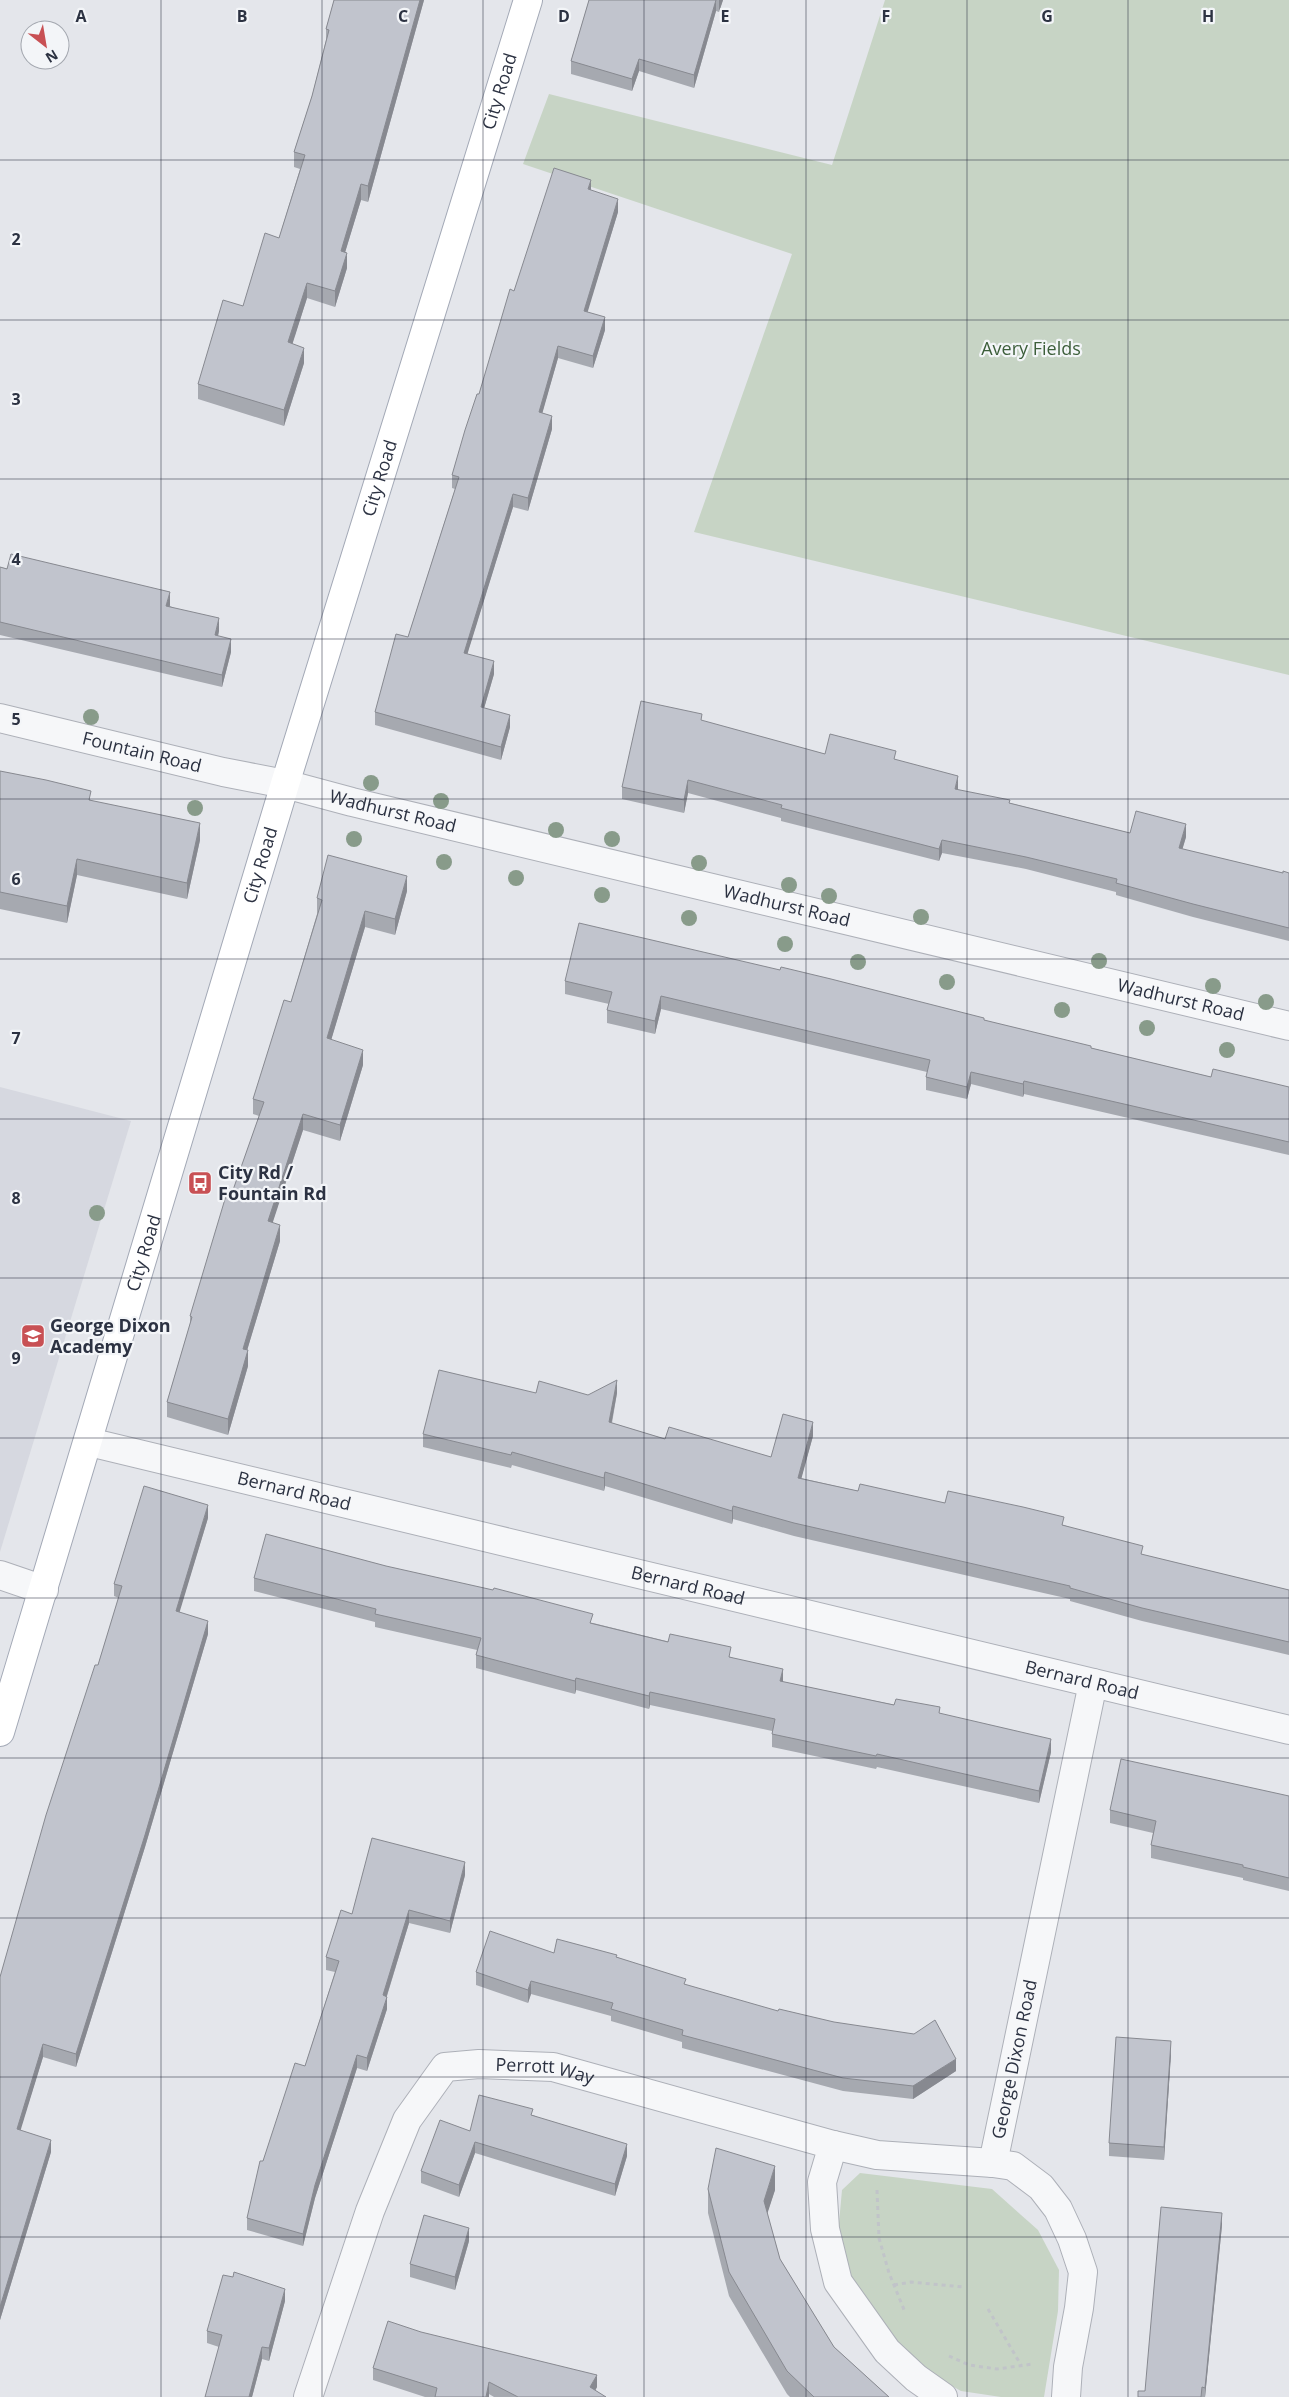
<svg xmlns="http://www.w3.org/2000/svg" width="1289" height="2397" viewBox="0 0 1289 2397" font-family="'Open Sans',sans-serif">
	<rect width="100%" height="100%" fill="#e4e6eb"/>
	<polygon fill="#d6d8e0" points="0,1087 131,1121 0,1552"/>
	<g fill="#c7d4c5">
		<polygon points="885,0 1289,0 1289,675 694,532 792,254 523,164 549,94 832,165"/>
		<polygon points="860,2173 992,2189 1038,2230 1059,2270 1058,2311 1044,2397 1001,2397 961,2391 923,2370 896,2340 848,2274 838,2234 842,2190"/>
	</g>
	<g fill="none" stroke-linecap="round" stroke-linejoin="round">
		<defs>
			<g id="minor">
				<path id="s1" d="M0 718 223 772 285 784 352 802 1289 1026"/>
				<path id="s2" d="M89 1442 1289 1730"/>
				<polyline points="0,1575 44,1590"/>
				<polyline points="833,2145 822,2182 825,2229 838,2282 887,2351 916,2378 943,2397"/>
				<path id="s3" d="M993 2163 1093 1683"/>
				<path id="s4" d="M308 2397 370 2211 407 2120 445 2067 479 2064 553 2067 833 2145 877 2155 993 2163 1013 2166 1041 2187 1058 2209 1072 2239 1083 2272 1079 2308 1068 2367 1066 2397"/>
			</g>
			<g id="major">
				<path id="s5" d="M0 1732 285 784 528 0"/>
			</g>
		</defs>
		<use href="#minor" stroke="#adb0b8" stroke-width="30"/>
		<use href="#major" stroke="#a3a9b6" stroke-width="30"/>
		<g stroke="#c1c4c9" stroke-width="3" stroke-dasharray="4 4" stroke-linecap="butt">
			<polyline points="877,2190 879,2238 889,2273 905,2312"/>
			<polyline points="894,2285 911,2282 964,2287"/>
			<polyline points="988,2309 1021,2365"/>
			<polyline points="949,2356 969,2365 997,2369 1033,2364"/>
		</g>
		<use href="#minor" stroke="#f6f7f9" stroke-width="28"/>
		<use href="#major" stroke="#fff" stroke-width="28"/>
	</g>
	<g fill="#889b8a">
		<circle cx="91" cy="717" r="8"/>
		<circle cx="371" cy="783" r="8"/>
		<circle cx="441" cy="801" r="8"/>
		<circle cx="195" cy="808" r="8"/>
		<circle cx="556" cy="830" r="8"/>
		<circle cx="354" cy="839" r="8"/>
		<circle cx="612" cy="839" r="8"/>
		<circle cx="444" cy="862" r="8"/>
		<circle cx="699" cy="863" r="8"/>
		<circle cx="516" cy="878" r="8"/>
		<circle cx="789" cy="885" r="8"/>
		<circle cx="602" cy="895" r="8"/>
		<circle cx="829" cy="896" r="8"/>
		<circle cx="921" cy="917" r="8"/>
		<circle cx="689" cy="918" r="8"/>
		<circle cx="785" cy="944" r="8"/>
		<circle cx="1099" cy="961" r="8"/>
		<circle cx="858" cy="962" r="8"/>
		<circle cx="947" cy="982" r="8"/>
		<circle cx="1213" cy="986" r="8"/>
		<circle cx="1266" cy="1002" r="8"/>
		<circle cx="1062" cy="1010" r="8"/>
		<circle cx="1147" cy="1028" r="8"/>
		<circle cx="1227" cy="1050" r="8"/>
		<circle cx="97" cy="1213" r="8"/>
	</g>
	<g fill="#a6a9b0">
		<polygon points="334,0 424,0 368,202 361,200 345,252 347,268 335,307 307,298 292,344 304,363 284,426 198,399 198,384 243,306 279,238 300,169 294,167 294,152 312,96 326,40 326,29"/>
		<polygon points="589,0 723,0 719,12 716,11 694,88 639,71 632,91 571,74 571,61"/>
		<polygon points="591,190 618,212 587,312 605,330 593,368 558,358 542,413 552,429 528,511 513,507 467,654 494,674 484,708 510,727 501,760 375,725 375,712 408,637 455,489 452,488 452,475 514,291"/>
		<polygon points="0,567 170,605 170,606 219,631 218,636 231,652 222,687 0,635"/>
		<polygon points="702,721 825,754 896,760 958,789 958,790 1130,833 1186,837 1182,849 1283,873 1289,873 1289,941 1193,917 1116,895 1116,892 1026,869 942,853 939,861 781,821 781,818 688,793 684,813 622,799 622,787"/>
		<polygon points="0,771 91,800 200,840 187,899 77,875 67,923 0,909"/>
		<polygon points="407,891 395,935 365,927 331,1040 363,1065 340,1141 303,1130 272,1223 280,1241 247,1350 248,1366 228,1435 167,1417 167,1402 190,1324 190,1316 259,1116 253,1114 253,1099 291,1002 317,914 317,898"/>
		<polygon points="565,981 984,1020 1091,1048 1211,1077 1289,1087 1289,1155 1024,1094 1023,1097 971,1084 967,1099 926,1090 926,1077 927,1072 661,1009 655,1034 607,1023 607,1010 609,1004 565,994"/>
		<polygon points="536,1393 588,1395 617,1393 612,1423 665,1439 771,1457 813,1436 801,1478 858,1491 945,1503 1064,1525 1143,1555 1289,1590 1289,1655 1142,1621 1070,1601 1070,1599 794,1536 733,1519 732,1524 605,1486 604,1491 512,1465 511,1468 423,1447 423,1434"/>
		<polygon points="208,1518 179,1612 208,1634 145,1847 76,2067 43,2057 20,2130 51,2152 0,2320 0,1977 119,1598 114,1596 114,1584"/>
		<polygon points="254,1578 593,1623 731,1657 783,1682 940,1714 1051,1752 1039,1803 877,1767 876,1769 772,1747 772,1731 650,1705 649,1709 576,1690 575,1694 476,1668 476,1655 477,1650 375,1627 375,1622 254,1591"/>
		<polygon points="1289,1796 1289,1891 1243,1880 1243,1878 1151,1858 1151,1845 1153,1833 1110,1823 1110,1810"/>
		<polygon points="465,1875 450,1933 409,1923 387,1996 387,2009 367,2071 357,2068 315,2198 303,2246 247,2230 247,2218 263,2161 305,2066 335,1972 326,1970 326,1957 352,1914"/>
		<polygon points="554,1953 617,1957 686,1985 956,2071 913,2099 843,2091 682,2048 682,2042 611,2021 611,2016 531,1994 528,2003 476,1985 476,1972"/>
		<polygon points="1171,2054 1164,2160 1109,2156 1109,2143"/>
		<polygon points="533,2115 627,2156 615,2196 475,2153 459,2197 421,2183 421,2171 470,2131"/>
		<polygon points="708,2189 775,2190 767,2213 780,2259 834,2347 889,2397 790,2397 787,2394 729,2296 708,2213"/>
		<polygon points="1222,2225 1205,2397 1138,2397 1145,2391"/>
		<polygon points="469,2241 455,2290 410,2277 410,2264"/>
		<polygon points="233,2277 285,2301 269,2361 262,2359 252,2397 205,2397 219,2347 207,2343 207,2331"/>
		<polygon points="373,2368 597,2387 595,2390 606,2397 494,2397 489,2394 489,2397 425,2397 373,2380"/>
	</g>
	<g fill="#878990">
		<polygon points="420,0 424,0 368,202 368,186"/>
		<polygon points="716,0 716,11 694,88 694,75"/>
		<polygon points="719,0 723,0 719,12"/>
		<polygon points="639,59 639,71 632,91 632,79"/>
		<polygon points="591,180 591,192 588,189"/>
		<polygon points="361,184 361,200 341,266 341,251"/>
		<polygon points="618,199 618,212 584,324 584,311"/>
		<polygon points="347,253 347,268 335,307 335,291"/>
		<polygon points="307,283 307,298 288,358 288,342"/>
		<polygon points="605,317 605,330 593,368 593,356"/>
		<polygon points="558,346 558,358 539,425 539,412"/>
		<polygon points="304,348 304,363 284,426 284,410"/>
		<polygon points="552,416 552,429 528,511 528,498"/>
		<polygon points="513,494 513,507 464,665 464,653"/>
		<polygon points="170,592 170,605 166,618 166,606"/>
		<polygon points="219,618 219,631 215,648 215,635"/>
		<polygon points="231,639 231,652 222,687 222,675"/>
		<polygon points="494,661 494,674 481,719 481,707"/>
		<polygon points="510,715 510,727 501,760 501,747"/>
		<polygon points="958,776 958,789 955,802 955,789"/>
		<polygon points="688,780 688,793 684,813 684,800"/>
		<polygon points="200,823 200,840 187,899 187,883"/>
		<polygon points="1186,824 1186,837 1179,861 1179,848"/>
		<polygon points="942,840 942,853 939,861 939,849"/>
		<polygon points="77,859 77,875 67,923 67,906"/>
		<polygon points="407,876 407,891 395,935 395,919"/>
		<polygon points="365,911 365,927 327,1054 327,1038"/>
		<polygon points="661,996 661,1009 655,1034 655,1021"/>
		<polygon points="363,1050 363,1065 340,1141 340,1125"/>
		<polygon points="971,1072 971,1084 967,1099 967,1087"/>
		<polygon points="1024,1081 1024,1094 1023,1097 1023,1084"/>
		<polygon points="303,1114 303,1130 268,1237 268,1221"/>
		<polygon points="280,1225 280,1241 243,1364 243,1349"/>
		<polygon points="248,1350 248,1366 228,1435 228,1419"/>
		<polygon points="617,1380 617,1393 609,1436 609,1422"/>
		<polygon points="813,1422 813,1436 798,1491 798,1478"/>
		<polygon points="605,1472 605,1486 604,1491 604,1478"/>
		<polygon points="208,1505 208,1518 176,1624 176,1611"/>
		<polygon points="733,1506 733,1519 732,1524 732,1511"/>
		<polygon points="208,1621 208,1634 145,1847 76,2067 76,2054"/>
		<polygon points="783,1669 783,1681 780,1694 780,1681"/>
		<polygon points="576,1678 576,1690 575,1694 575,1681"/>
		<polygon points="650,1692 650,1705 649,1709 649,1696"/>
		<polygon points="1051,1739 1051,1752 1039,1803 1039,1791"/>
		<polygon points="465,1862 465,1875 450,1933 450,1921"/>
		<polygon points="409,1910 409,1923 383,2008 383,1995"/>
		<polygon points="531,1981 531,1994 528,2003 528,1990"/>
		<polygon points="387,1997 387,2009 367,2071 367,2058"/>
		<polygon points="1171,2041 1171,2054 1164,2160 1164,2147"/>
		<polygon points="43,2044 43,2057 17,2142 17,2129"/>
		<polygon points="357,2055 357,2068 315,2198 303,2246 303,2234 315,2185"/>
		<polygon points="956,2059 956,2071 913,2099 913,2086"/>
		<polygon points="51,2140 51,2152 0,2320 0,2307"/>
		<polygon points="475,2142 475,2153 459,2197 459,2185"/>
		<polygon points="627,2144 627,2156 615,2196 615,2184"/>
		<polygon points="775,2166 775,2190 764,2224 764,2201"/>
		<polygon points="1222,2213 1222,2225 1205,2397 1205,2388"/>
		<polygon points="469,2228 469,2241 455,2290 455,2277"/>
		<polygon points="285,2289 285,2301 269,2361 269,2348"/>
		<polygon points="262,2347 262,2359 252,2397 249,2397"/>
		<polygon points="597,2375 597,2387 592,2397 590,2387"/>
		<polygon points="489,2382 489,2397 486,2397"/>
	</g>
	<g fill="#c1c4cd" stroke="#878990">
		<polygon points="334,0 420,0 368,186 361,184 341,251 347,253 335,291 307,283 288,342 304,348 284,410 198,384 223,300 243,306 265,233 279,238 305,155 294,152 312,96 329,30 326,29"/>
		<polygon points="589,0 716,0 694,75 639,59 632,79 571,61"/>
		<polygon points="554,168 591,180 588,189 618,199 584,311 605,317 593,356 558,346 539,412 552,416 528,498 513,494 464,653 494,661 481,707 510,715 501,747 375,712 396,634 408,637 459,477 452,475 465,430 477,394 479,394 510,289 514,291"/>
		<polygon points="11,554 170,592 166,606 219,618 215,635 231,639 222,675 0,622 0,567 7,569"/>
		<polygon points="641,701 702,714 701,720 825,754 830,734 896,751 894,759 958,776 955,789 1010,800 1009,803 1130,833 1136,811 1186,824 1179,848 1283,873 1283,871 1289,873 1289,928 1193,904 1116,883 1117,879 1026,857 942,840 939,849 781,808 782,805 688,780 684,800 622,787"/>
		<polygon points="0,771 46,780 91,791 89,800 200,823 187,883 77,859 67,906 0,892"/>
		<polygon points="328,855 407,876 395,919 365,911 327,1038 363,1050 340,1125 303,1114 268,1221 280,1225 243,1349 248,1350 228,1419 167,1402 192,1317 190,1316 228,1189 233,1190 264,1102 253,1099 284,1000 291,1002 322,900 317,898"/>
		<polygon points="579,923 780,970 781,967 831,979 984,1018 984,1020 1091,1046 1091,1048 1211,1077 1213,1069 1289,1087 1289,1142 1024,1081 1023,1084 971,1072 967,1087 926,1077 930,1060 661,996 655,1021 607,1010 612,992 565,981"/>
		<polygon points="439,1370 536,1393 539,1381 588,1395 617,1380 609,1422 665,1439 669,1427 771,1457 783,1414 813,1422 798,1478 858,1491 860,1484 945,1503 948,1491 1023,1507 1064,1517 1062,1525 1143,1546 1141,1554 1289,1590 1289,1642 1142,1608 1070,1588 1070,1586 794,1523 733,1506 732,1511 605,1472 604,1478 512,1452 511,1455 423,1434"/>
		<polygon points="144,1486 208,1505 176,1611 208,1621 145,1835 76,2054 43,2044 17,2129 51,2140 0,2307 0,1977 46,1815 95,1665 98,1665 122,1586 114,1584"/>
		<polygon points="266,1534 386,1566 493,1590 494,1588 593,1614 590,1623 668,1642 670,1634 731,1647 729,1657 783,1669 780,1681 894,1705 896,1699 940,1707 939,1713 1051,1739 1039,1791 877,1754 876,1756 772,1734 775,1719 650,1692 649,1696 576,1678 575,1681 476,1655 481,1638 375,1614 376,1609 254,1578"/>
		<polygon points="1121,1759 1289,1796 1289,1878 1243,1867 1243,1865 1151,1845 1156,1821 1110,1810"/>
		<polygon points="372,1838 465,1862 450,1921 409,1910 383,1995 387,1997 367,2058 357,2055 315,2185 303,2234 247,2218 260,2161 263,2161 295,2063 305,2066 339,1961 326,1957 341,1910 352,1914"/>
		<polygon points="490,1931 554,1953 557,1939 617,1955 616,1957 686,1979 684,1984 778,2011 779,2009 834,2022 914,2034 935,2020 956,2059 913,2086 843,2078 682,2035 683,2030 611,2009 613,2003 531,1981 528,1990 476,1972"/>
		<polygon points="1116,2037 1171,2041 1164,2147 1109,2143"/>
		<polygon points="479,2095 533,2109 531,2115 627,2144 615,2184 475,2142 459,2185 421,2171 440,2120 470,2131"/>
		<polygon points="716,2148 775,2166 764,2201 780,2259 834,2347 889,2397 814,2397 787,2371 729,2272 708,2189"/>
		<polygon points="1161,2207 1222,2213 1205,2388 1202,2387 1201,2397 1138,2397 1138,2391 1145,2391"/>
		<polygon points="424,2215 469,2228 455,2277 410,2264"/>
		<polygon points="234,2272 285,2289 269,2348 262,2347 249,2397 205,2397 222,2335 207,2331 223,2275 233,2277"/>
		<polygon points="388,2321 421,2332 597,2375 590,2387 606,2397 518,2397 489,2382 486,2397 435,2397 437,2388 373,2368"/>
	</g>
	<path fill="none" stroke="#2c3242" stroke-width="1" stroke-opacity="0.55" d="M161 0V2397M322 0V2397M483 0V2397M644 0V2397M806 0V2397M967 0V2397M1128 0V2397M0 160H1289M0 320H1289M0 479H1289M0 639H1289M0 799H1289M0 959H1289M0 1119H1289M0 1278H1289M0 1438H1289M0 1598H1289M0 1758H1289M0 1918H1289M0 2077H1289M0 2237H1289"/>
	<defs>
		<symbol id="bus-square" viewBox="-11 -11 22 22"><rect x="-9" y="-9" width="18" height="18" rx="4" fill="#c85054" stroke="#f3f5f8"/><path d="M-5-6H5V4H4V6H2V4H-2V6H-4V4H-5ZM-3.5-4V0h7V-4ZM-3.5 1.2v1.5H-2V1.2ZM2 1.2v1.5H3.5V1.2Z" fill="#fff"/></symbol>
		<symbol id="school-square" viewBox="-11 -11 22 22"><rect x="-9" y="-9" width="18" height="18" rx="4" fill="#c85054" stroke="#f3f5f8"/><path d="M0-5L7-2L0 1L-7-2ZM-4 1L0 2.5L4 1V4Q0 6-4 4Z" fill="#fff"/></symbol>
	</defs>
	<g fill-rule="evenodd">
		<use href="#bus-square" x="186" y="1169" width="28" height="28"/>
		<use href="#school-square" x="19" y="1322" width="28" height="28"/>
	</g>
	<g text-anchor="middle" stroke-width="4.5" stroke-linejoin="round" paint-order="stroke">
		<g font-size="18" fill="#2c3242" stroke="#f3f5f8">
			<text dy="6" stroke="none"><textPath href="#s5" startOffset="1715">City Road</textPath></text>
			<text dy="6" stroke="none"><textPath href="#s5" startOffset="1310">City Road</textPath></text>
			<text dy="6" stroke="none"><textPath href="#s1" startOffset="146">Fountain Road</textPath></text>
			<text dy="6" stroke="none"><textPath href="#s1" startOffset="404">Wadhurst Road</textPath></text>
			<text dy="6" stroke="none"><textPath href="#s5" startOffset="905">City Road</textPath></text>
			<text dy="6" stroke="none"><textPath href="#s1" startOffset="809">Wadhurst Road</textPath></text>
			<text dy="6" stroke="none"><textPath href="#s1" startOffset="1214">Wadhurst Road</textPath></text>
			<text dy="6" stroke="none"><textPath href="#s5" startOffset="500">City Road</textPath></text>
			<text dy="6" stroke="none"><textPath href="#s2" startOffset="211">Bernard Road</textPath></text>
			<text dy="6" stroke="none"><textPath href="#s2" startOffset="616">Bernard Road</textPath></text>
			<text dy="6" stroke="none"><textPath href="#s2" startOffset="1021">Bernard Road</textPath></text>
			<text dy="6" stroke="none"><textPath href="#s3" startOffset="106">George Dixon Road</textPath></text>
			<text dy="6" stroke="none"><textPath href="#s4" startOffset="460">Perrott Way</textPath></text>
		</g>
		<g font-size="18" fill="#3c5e3a" stroke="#f3f5f8">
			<text x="1031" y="355">Avery Fields</text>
		</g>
		<g font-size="18" font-weight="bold" fill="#2c3242" stroke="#f3f5f8" text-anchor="start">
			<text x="218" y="1179">City Rd /<tspan x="218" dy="21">Fountain Rd</tspan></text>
			<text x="50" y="1332">George Dixon<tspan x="50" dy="21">Academy</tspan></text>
		</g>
	</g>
	<g font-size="16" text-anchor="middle" font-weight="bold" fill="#2c3242" stroke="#f3f5f8" stroke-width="4.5" stroke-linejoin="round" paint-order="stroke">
		<text x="81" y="22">A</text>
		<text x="242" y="22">B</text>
		<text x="403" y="22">C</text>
		<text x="564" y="22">D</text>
		<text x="725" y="22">E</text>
		<text x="886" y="22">F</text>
		<text x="1047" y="22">G</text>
		<text x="1208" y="22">H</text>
		<text x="16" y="245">2</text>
		<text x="16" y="405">3</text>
		<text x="16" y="565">4</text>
		<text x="16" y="725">5</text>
		<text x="16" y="885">6</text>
		<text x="16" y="1044">7</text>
		<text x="16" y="1204">8</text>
		<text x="16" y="1364">9</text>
	</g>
	<g transform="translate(45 45) rotate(149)"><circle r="24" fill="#f3f5f8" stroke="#a3a7af"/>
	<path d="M0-4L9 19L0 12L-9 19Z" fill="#c85054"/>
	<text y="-8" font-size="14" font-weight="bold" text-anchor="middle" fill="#2c3242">N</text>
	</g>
</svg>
